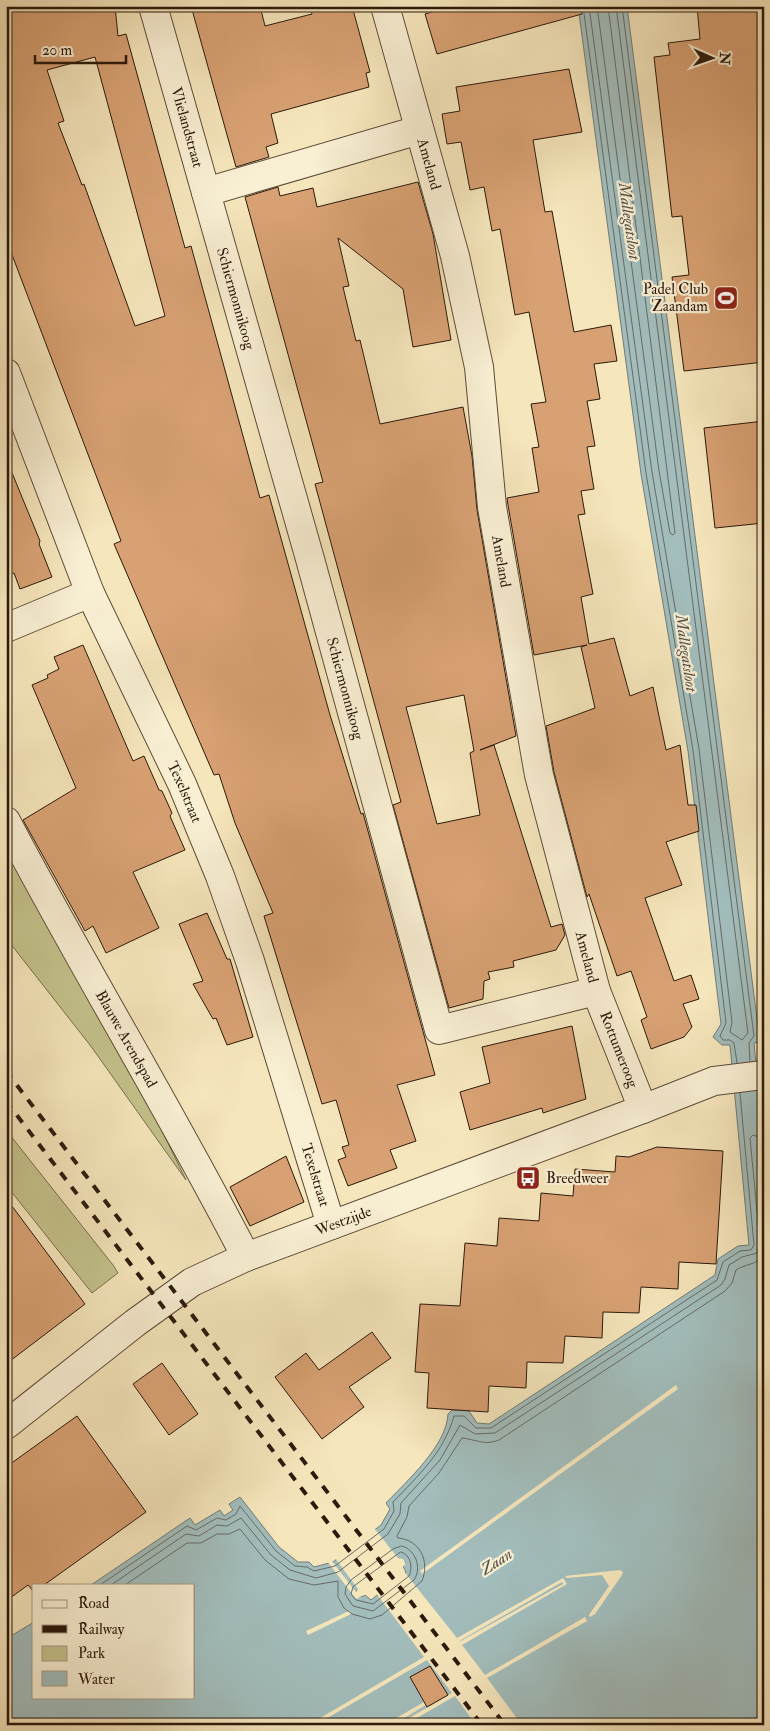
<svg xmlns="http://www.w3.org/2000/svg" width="770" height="1731" viewBox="0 0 770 1731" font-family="'IM FELL Double Pica',serif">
	<rect width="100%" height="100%" fill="#f6e6bc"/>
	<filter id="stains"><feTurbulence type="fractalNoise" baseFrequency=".004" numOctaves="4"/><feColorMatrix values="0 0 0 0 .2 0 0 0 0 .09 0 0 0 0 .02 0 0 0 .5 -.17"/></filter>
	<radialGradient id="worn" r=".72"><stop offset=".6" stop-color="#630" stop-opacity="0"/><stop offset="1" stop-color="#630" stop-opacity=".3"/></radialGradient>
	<g fill="#c4c28b" stroke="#786e4c">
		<polygon points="6,853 43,911 148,1102 186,1180 90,1045 6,938"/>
		<polygon points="6,1130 113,1265 118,1273 92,1293 6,1185"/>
	</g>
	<path fill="#a2bdbc" stroke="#727b76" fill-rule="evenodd" d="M578 6H627L760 1042 754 1043 764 1152V1725H6V1639L34 1622V1697H194V1585H91L190 1518 195 1525 220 1510 224 1516 233 1510 229 1504 240 1497 279 1547 298 1562H309L314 1567 333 1562 381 1525 390 1509 386 1503C407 1481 447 1445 448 1414L452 1410 469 1411 477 1423 489 1424 715 1275 718 1259 738 1246 749 1245 730 1045H722L713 1037 721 1024 688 751 641 474ZM399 1558 406 1563 403 1566 406 1572 371 1600 365 1595 362 1597 356 1591Z"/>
	<g fill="#f6e6bc" fill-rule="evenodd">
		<polygon points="676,1385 678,1389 422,1574 420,1571"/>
		<polygon points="374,1528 398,1558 403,1559 406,1564 401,1568 403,1563 400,1560 359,1592 361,1595 367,1593 356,1599 327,1561 331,1560 356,1592 358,1589 335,1558"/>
		<path d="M402 1569 457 1638 563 1578 567 1584 462 1645 485 1675 585 1617 587 1621 487 1678 522 1725H476L455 1696 405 1725H397L452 1693 427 1660 317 1724 315 1721 424 1657 376 1593 403 1571ZM562 1582 563 1584 459 1642 461 1640Z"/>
		<polygon points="620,1570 623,1572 622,1575 595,1614 590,1617 589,1615 609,1586 602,1575 567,1578 565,1576"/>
		<polygon points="349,1611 351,1614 308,1635 306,1631"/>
		<polygon points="424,1702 426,1705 393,1725 384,1725"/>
	</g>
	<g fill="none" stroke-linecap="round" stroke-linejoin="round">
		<g stroke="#666b64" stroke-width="1">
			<polyline points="583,6 646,473 693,750 726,1023 720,1036 723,1040 730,1040 734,1043 737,1063"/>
			<polyline points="589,6 652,472 699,749 732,1022 730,1032 742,1040 748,1033 616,6"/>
			<polyline points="597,6 659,471 670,533 673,535 675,533 608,6"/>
			<polyline points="622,6 754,1036 749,1043 750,1062"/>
			<polyline points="764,1146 759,1149 764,1195"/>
			<path d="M402 1546C416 1550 422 1568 414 1580L373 1611 353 1606 345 1594 346 1587 351 1580 393 1549Z"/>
			<path d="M401 1552C411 1555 413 1567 409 1576L373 1604 356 1600 351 1594 353 1587Z"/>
			<path d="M100 1585 187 1526 196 1530 217 1518 226 1520 236 1514 240 1506 276 1551 295 1566 307 1567 314 1571 335 1566 384 1529 394 1511 393 1502C419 1475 444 1452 454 1416H464L476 1428H491L717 1280 723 1262 740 1251 751 1250 754 1245 740 1093"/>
			<polyline points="111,1585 186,1534 199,1536 217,1525 227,1526 241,1518 271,1555 290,1570 316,1578 338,1572 388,1534 400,1514 401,1503 440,1460 460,1425 475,1434 495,1433 721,1285 725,1279 729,1265 742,1257 757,1253 760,1243 750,1138 753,1135 764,1139"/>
			<path d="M125 1585 187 1543H201L217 1534H229L240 1529 265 1560 289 1579 314 1585 338 1581V1597L344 1608 352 1614 370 1619 382 1615 422 1581C430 1561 420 1540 398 1538L397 1536 407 1517 409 1506 439 1473 462 1438C474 1439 485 1446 499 1440L725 1291 732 1283 736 1270C745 1264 756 1265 764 1256"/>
		</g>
	</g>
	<g fill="#d8a173" stroke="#2b190c" fill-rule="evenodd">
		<path d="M6 6H115L118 36 126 34 185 248 191 246 260 498 269 495 330 715 361 814 363 813 435 1075 397 1085 416 1141 390 1150 397 1168 348 1186 338 1160 346 1157 342 1147 349 1145 336 1100 322 1104 264 916 273 913 235 823 219 774 214 775 114 544 121 541 6 239ZM95 57 165 316 135 326 84 184 82 185 58 123 64 121 47 70Z"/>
		<polygon points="191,6 260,6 265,26 312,14 309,6 352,6 370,72 366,73 369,87 271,114 278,143 266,147 269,157 236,167"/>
		<polygon points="453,6 581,6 582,14 437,54 425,14"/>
		<polygon points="697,6 764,6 764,362 684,371 672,277 689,275 682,216 672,217 654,57 670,55 668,43 700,39"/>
		<polygon points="569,69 582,132 533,140 545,212 552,211 574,332 611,325 617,361 594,364 600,399 587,401 595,446 587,447 594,489 581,491 585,514 578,515 593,594 581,597 589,644 614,638 630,696 653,687 666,750 680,745 688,805 696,805 699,831 666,842 682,885 645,898 674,981 691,975 699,999 683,1004 692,1027 684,1037 651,1049 641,1020 647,1017 631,971 617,976 589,894 587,897 554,772 546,726 595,708 581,647 587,645 534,655 508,505 507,498 539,492 532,448 539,447 531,404 546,402 529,312 515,315 500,229 492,231 484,187 470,190 461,142 447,144 442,114 460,111 456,87"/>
		<path d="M418 182 433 234 451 340 413 347 403 289 338 238 349 286 343 287 356 341 360 340 380 424 463 407 472 456 477 510 516 736 480 750 494 745 551 927 562 924 565 935 556 950 513 961 514 967 488 972 490 979 484 981 483 999 449 1008 393 805 401 802 315 484 323 482 245 197 278 187 280 196 313 188 317 207ZM464 695 474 751 470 753 480 815 437 824 406 707Z"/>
		<polygon points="764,421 764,523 715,528 704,428"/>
		<polygon points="8,463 40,541 39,544 52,577 20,589 14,573 6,576"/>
		<polygon points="83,645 133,761 144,756 159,790 162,791 172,813 170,816 185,850 133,872 159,928 106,953 93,926 85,931 23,820 76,788 32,685 48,678 47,675 59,669 54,657"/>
		<polygon points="207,913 227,959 230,959 253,1037 227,1045 216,1018 213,1019 193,984 203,981 179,924"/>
		<polygon points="572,1026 586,1099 543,1113 542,1108 470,1130 460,1092 490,1083 482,1047"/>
		<polygon points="657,1147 723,1151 716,1264 679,1262 678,1289 641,1287 639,1313 603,1312 602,1338 565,1336 563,1363 527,1362 526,1388 489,1386 488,1412 427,1408 429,1373 415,1372 420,1304 460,1306 465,1243 497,1246 499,1218 539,1221 541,1193 573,1196 575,1169 615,1172 616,1156 629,1157"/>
		<polygon points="286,1156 304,1202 250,1226 230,1187"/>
		<polygon points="6,1198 85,1304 6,1364"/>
		<polygon points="372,1332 391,1358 349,1387 364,1407 322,1439 275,1377 306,1353 319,1370"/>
		<polygon points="162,1363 198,1414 169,1435 133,1384"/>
		<polygon points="77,1416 146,1512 44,1585 34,1585 34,1592 28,1585 6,1601 6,1467"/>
		<polygon points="430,1666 448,1695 427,1707 410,1677"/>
	</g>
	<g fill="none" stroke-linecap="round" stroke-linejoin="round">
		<defs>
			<g id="minor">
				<path id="s1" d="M153 6 310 559 439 1030 596 991"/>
				<path id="s2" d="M385 6 455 256 479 367 492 507 539 775 596 991 643 1109"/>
				<polyline points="206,192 419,130"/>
				<path id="s3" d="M6 373 90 593 182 784 220 876 250 961 331 1225"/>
				<polyline points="6,628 90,593"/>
				<path id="s4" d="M6 821C83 968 170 1109 246 1257"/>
				<path id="s5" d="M6 1425 135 1323 192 1282 246 1257 643 1109 714 1081 764 1075"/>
			</g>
		</defs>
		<use href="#minor" stroke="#5e4c38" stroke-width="30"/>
		<use href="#minor" stroke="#f9efd3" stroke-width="28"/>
		<g stroke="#2b190c" stroke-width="4" stroke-dasharray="9 9" stroke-linecap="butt">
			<polyline points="6,1071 505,1725"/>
			<polyline points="6,1101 482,1725"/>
		</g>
	</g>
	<defs>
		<symbol id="stadium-square" viewBox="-11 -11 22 22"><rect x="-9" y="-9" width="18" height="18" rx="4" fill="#8f2418" stroke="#f9efd3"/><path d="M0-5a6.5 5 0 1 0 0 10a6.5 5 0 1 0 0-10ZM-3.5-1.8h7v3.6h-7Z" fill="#fff"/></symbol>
		<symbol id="bus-square" viewBox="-11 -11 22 22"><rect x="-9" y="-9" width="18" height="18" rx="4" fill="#8f2418" stroke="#f9efd3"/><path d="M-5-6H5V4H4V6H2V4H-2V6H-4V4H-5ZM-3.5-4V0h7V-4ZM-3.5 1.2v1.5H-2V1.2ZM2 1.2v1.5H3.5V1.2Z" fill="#fff"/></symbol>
	</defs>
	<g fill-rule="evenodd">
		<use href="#stadium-square" x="712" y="284" width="28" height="28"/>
		<use href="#bus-square" x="514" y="1164" width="28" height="28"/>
	</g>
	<g text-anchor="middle" stroke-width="4.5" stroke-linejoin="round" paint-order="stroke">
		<g font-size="15" fill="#2b190c" stroke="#f9efd3">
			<text dy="5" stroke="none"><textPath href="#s1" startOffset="126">Vlielandstraat</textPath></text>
			<text dy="5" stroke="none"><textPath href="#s2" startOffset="164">Ameland</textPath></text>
			<text dy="5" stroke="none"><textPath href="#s1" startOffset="304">Schiermonnikoog</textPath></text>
			<text dy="5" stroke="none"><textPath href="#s2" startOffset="569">Ameland</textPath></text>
			<text dy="5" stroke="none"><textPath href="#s1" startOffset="709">Schiermonnikoog</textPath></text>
			<text dy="5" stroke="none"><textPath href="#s3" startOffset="456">Texelstraat</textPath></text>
			<text dy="5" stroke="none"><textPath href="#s2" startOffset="974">Ameland</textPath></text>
			<text dy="5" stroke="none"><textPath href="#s4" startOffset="249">Blauwe Arendspad</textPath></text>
			<text dy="5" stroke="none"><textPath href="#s2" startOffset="1072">Rottumeroog</textPath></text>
			<text dy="5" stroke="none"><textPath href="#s3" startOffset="861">Texelstraat</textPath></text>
			<text dy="5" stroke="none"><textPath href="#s5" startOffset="398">Westzijde</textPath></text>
		</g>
		<g font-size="15" fill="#2b190c" stroke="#f9efd3" text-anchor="end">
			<text x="708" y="294">Padel Club<tspan x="708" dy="17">Zaandam</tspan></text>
			<text x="546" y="1183" text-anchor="start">Breedweer</text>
		</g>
		<g font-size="16" font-style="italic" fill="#55524a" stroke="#f9efd3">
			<text transform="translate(630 221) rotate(82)" y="6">Mallegatsloot</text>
			<text transform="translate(687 653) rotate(82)" y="6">Mallegatsloot</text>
			<text transform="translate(496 1561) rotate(-33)" y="6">Zaan</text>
		</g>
	</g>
	<rect width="770" height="1731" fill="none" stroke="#f6e6bc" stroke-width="25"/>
	<rect x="8" y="8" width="755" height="1716" fill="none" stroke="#2b190c" stroke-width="2.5"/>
	<rect x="12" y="12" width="745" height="1706" fill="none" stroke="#2b190c"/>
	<rect x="32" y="1584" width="162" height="115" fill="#f9efd3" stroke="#a79983"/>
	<rect x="42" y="1600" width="25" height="8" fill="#f9efd3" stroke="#a79983"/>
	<text x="78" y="1608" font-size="15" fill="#2b190c">Road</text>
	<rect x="42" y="1625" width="25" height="8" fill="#2b190c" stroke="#a79983"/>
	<text x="78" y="1634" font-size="15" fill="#2b190c">Railway</text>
	<rect x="42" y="1646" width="25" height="15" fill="#c4c28b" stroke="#a79983"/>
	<text x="78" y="1658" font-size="15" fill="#2b190c">Park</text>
	<rect x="42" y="1671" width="25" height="15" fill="#a2bdbc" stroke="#a79983"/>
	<text x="78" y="1684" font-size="15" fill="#2b190c">Water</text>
	<g transform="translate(712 58) rotate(92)" stroke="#f9efd3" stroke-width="4" paint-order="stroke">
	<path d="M0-4L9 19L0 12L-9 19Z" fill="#2b190c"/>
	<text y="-8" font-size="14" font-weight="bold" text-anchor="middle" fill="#2b190c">N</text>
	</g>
	<path d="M35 55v8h91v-8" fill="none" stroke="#2b190c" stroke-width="2.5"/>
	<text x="42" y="55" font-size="15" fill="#2b190c" stroke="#f9efd3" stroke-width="4" paint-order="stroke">20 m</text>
	<rect width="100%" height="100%" filter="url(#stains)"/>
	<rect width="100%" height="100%" fill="url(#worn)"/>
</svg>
